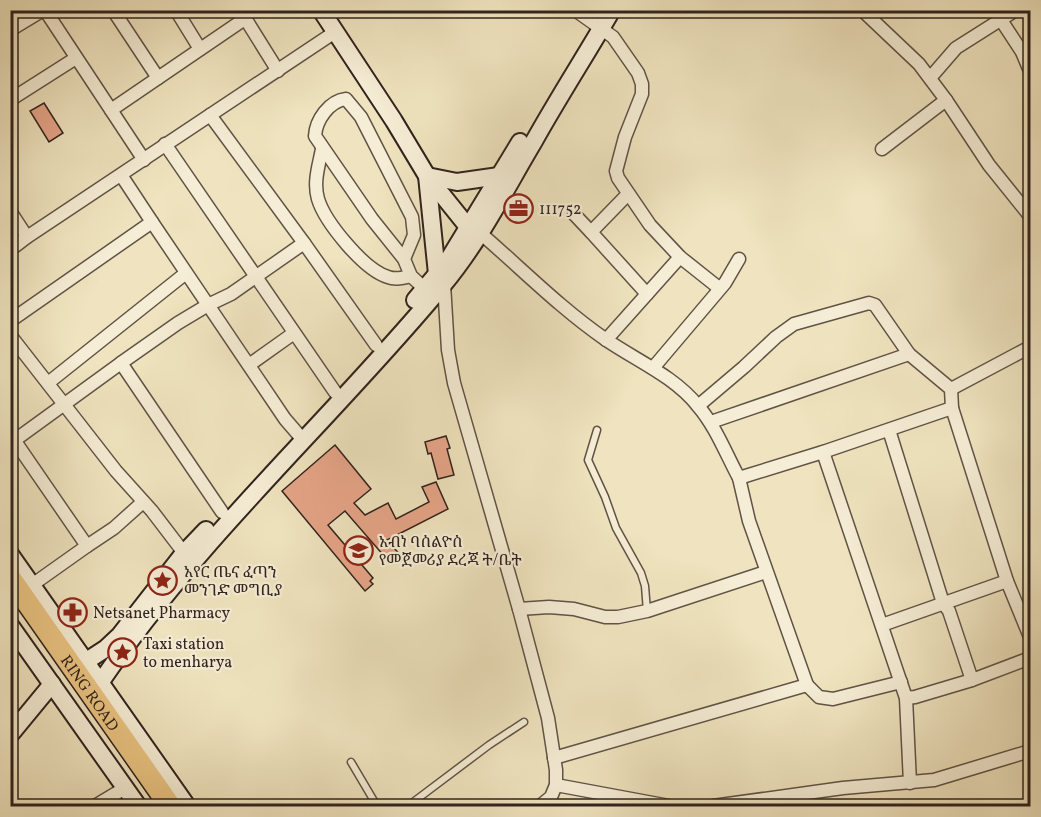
<svg xmlns="http://www.w3.org/2000/svg" width="1041" height="817" viewBox="0 0 1041 817" font-family="Vollkorn,'Noto Serif Ethiopic',serif">
	<rect width="100%" height="100%" fill="#efe4bf"/>
	<filter id="stains"><feTurbulence type="fractalNoise" baseFrequency=".00333" numOctaves="4"/><feColorMatrix values="0 0 0 0 .2 0 0 0 0 .09 0 0 0 0 .02 0 0 0 .5 -.17"/></filter>
	<radialGradient id="worn" r=".72"><stop offset=".6" stop-color="#630" stop-opacity="0"/><stop offset="1" stop-color="#630" stop-opacity=".3"/></radialGradient>
	<g fill="#e6a588" stroke="#31231e" stroke-width="1.5">
		<polygon points="44,103 63,133 49,142 30,111"/>
		<polygon points="446,436 450,448 447,449 454,475 438,479 431,453 428,454 425,442"/>
		<polygon points="335,445 371,489 354,503 365,515 388,503 396,519 429,502 422,487 436,482 448,509 387,540 401,556 391,564 345,511 328,525 373,578 370,581 373,584 365,591 282,491"/>
	</g>
	<g fill="none" stroke-linecap="round" stroke-linejoin="round">
		<defs>
			<g id="lane">
				<polyline points="597,430 588,460 605,497 616,528 641,573 645,586 647,611"/>
				<polyline points="351,762 377,806"/>
				<polyline points="408,806 489,745 524,722"/>
			</g>
			<g id="street">
				<polyline points="45,10 111,110 246,18"/>
				<polyline points="113,10 158,78"/>
				<polyline points="176,10 200,49"/>
				<polyline points="240,10 278,71"/>
				<polyline points="575,10 613,37 638,73 642,84 642,94 625,137 616,171 618,178 650,225 680,257 719,288"/>
				<polyline points="862,10 919,64 946,100 989,165 1030,216"/>
				<polyline points="1001,20 1022,52 1030,71"/>
				<polyline points="10,30 43,10"/>
				<polyline points="930,78 956,48 1016,10"/>
				<polyline points="10,100 76,58"/>
				<polyline points="111,110 144,160"/>
				<polyline points="210,115 304,243 231,294 208,305 178,323 121,363 222,512"/>
				<polyline points="165,144 335,392"/>
				<path d="M322 149C319 165 313 182 318 199 325 222 364 270 388 277 395 280 403 278 411 276"/>
				<polyline points="882,149 946,100"/>
				<polyline points="10,211 27,237"/>
				<polyline points="574,214 591,232 628,194"/>
				<polyline points="152,222 285,419 304,441"/>
				<path d="M479 232C521 268 560 308 605 339 637 361 674 376 698 406 716 427 726 454 739 478L823 452 952 408"/>
				<polyline points="591,232 647,294"/>
				<polyline points="304,243 376,345"/>
				<polyline points="10,250 27,237 335,32"/>
				<path d="M404 259 414 235 412 217 361 117 346 99C329 101 316 120 315 136L372 219 404 259 411 276 425 289"/>
				<polyline points="442,280 444,284 448,350 454,383 519,609 548,718 556,770 556,785 551,797 540,806"/>
				<polyline points="10,321 152,222 121,175"/>
				<polyline points="10,335 116,471 152,511 184,553"/>
				<polyline points="606,340 680,257"/>
				<polyline points="249,365 294,333"/>
				<polyline points="653,368 725,283 739,259"/>
				<polyline points="48,383 186,273"/>
				<polyline points="951,389 1030,347"/>
				<polyline points="698,406 744,367 776,337 794,324 869,303 875,305 909,354 951,389 952,408 1007,581 1030,637"/>
				<polyline points="711,422 909,354"/>
				<polyline points="889,430 943,603 949,611 972,680"/>
				<polyline points="10,434 87,546 114,528 143,502"/>
				<polyline points="15,440 121,363"/>
				<polyline points="823,452 906,698 910,783"/>
				<polyline points="32,585 87,546"/>
				<polyline points="519,609 549,607 574,609 605,617 618,617 647,611 766,572"/>
				<polyline points="882,625 1007,581"/>
				<polyline points="807,685 819,697 833,699 901,682"/>
				<polyline points="906,698 915,697 972,680 1030,658"/>
				<polyline points="554,758 807,685 749,521 739,478"/>
				<polyline points="556,785 669,806"/>
				<polyline points="10,805 11,806"/>
				<polyline points="95,806 125,788"/>
				<polyline points="713,806 843,788 934,780 1030,751"/>
			</g>
			<g id="secondary">
				<polyline points="321,10 394,121 427,176 468,227"/>
				<polyline points="437,274 427,176 457,182 499,176"/>
				<polyline points="415,300 447,262 520,142"/>
				<polyline points="10,554 187,806"/>
				<polyline points="10,625 138,806"/>
				<polyline points="85,662 105,649 120,635 184,553 206,530"/>
				<path d="M100 683C199 537 331 420 443 285 479 242 505 190 533 143 558 98 586 55 612 10"/>
				<polyline points="10,735 52,684"/>
			</g>
			<g id="highway">
				<path id="s1" d="M10 578 170 806"/>
			</g>
		</defs>
		<use href="#lane" stroke="#605346" stroke-width="9"/>
		<use href="#street" stroke="#605346" stroke-width="15"/>
		<use href="#secondary" stroke="#31231e" stroke-width="20"/>
		<use href="#highway" stroke="#31231e" stroke-width="24"/>
		<use href="#lane" stroke="#f5edd5" stroke-width="6"/>
		<use href="#street" stroke="#f5edd5" stroke-width="12"/>
		<use href="#secondary" stroke="#f5edd5" stroke-width="16"/>
		<use href="#highway" stroke="#e8c280" stroke-width="21"/>
	</g>
	<defs>
		<symbol id="office-ring" viewBox="-11 -11 22 22"><circle r="9.5" fill="#f5edd5" stroke="#8f2418" stroke-width="1.5"/><path d="M-6-3h4V-5.5h4V-3h4V5H-6ZM-1-4.5V-3h2v-1.5ZM-6 0V1H6V0Z" fill="#8f2418"/></symbol>
		<symbol id="school-ring" viewBox="-11 -11 22 22"><circle r="9.5" fill="#f5edd5" stroke="#8f2418" stroke-width="1.5"/><path d="M0-5L7-2L0 1L-7-2ZM-4 1L0 2.5L4 1V4Q0 6-4 4Z" fill="#8f2418"/></symbol>
		<symbol id="sight-ring" viewBox="-11 -11 22 22"><circle r="9.5" fill="#f5edd5" stroke="#8f2418" stroke-width="1.5"/><path d="M0-6L1.8-2.2L6-1.7L2.9 1.2L3.7 5.4L0 3.3L-3.7 5.4L-2.9 1.2L-6-1.7L-1.8-2.2Z" fill="#8f2418"/></symbol>
		<symbol id="pharmacy-ring" viewBox="-11 -11 22 22"><circle r="9.5" fill="#f5edd5" stroke="#8f2418" stroke-width="1.5"/><path d="M-2-6h4v4h4v4h-4v4h-4v-4h-4v-4h4Z" fill="#8f2418"/></symbol>
	</defs>
	<g fill-rule="evenodd">
		<use href="#office-ring" x="502" y="192" width="33" height="33"/>
		<use href="#school-ring" x="342" y="534" width="33" height="33"/>
		<use href="#sight-ring" x="146" y="564" width="33" height="33"/>
		<use href="#pharmacy-ring" x="56" y="596" width="33" height="33"/>
		<use href="#sight-ring" x="106" y="636" width="33" height="33"/>
	</g>
	<g text-anchor="middle" stroke-width="4.5" stroke-linejoin="round" paint-order="stroke">
		<g font-size="16" fill="#31231e" stroke="#f5edd5" text-anchor="start">
			<text x="539" y="214">111752</text>
			<text x="379" y="547">አብነ ባስልዮስ<tspan x="379" dy="18">የመጀመሪያ ደረጃ ት/ቤት</tspan></text>
			<text x="184" y="577">አየር ጤና ፈጣን<tspan x="184" dy="18">መንገድ መግቢያ</tspan></text>
			<text x="93" y="618">Netsanet Pharmacy</text>
			<text x="143" y="649">Taxi station<tspan x="143" dy="18">to menharya</tspan></text>
		</g>
		<g font-size="16" fill="#31231e" stroke="#f5edd5">
			<text dy="6" stroke="none"><textPath href="#s1" startOffset="140">RING ROAD</textPath></text>
		</g>
	</g>
	<rect width="1041" height="817" fill="none" stroke="#efe4bf" stroke-width="36"/>
	<rect x="12" y="12" width="1017" height="793" fill="none" stroke="#31231e" stroke-width="3"/>
	<rect x="18" y="18" width="1005" height="781" fill="none" stroke="#31231e" stroke-width="1.5"/>
	<rect width="100%" height="100%" filter="url(#stains)"/>
	<rect width="100%" height="100%" fill="url(#worn)"/>
</svg>
